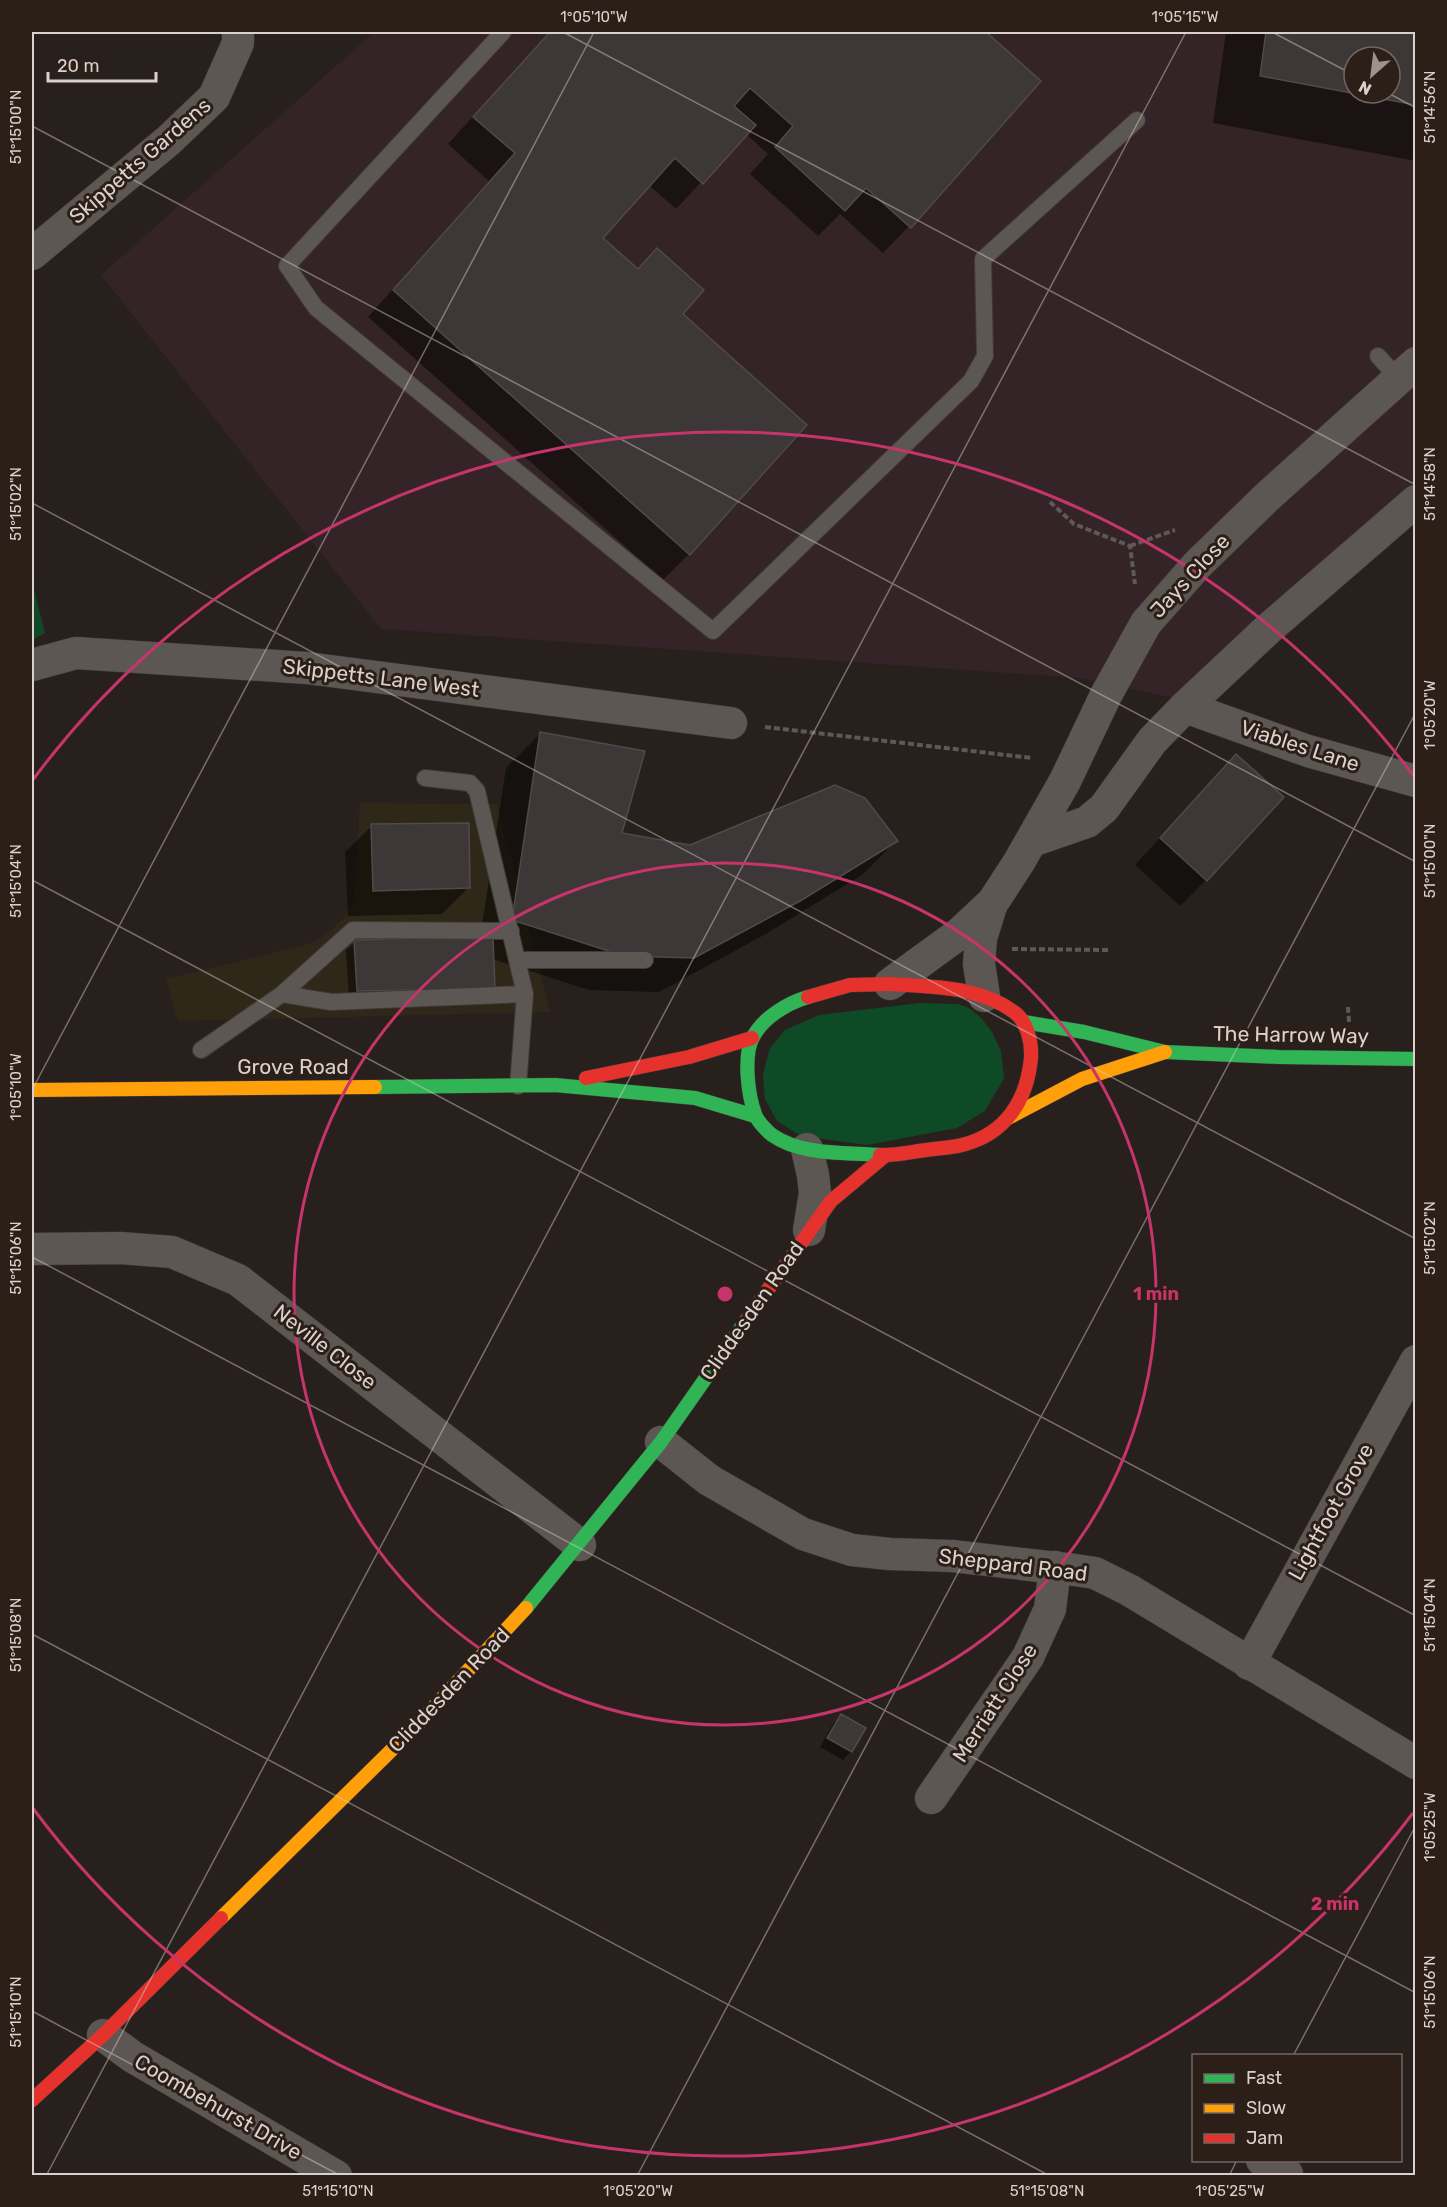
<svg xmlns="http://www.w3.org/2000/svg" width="1447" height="2207" viewBox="0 0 1447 2207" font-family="Rubik,sans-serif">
	<rect width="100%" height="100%" fill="#28201c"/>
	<polygon fill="#2f2819" points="360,803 497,804 550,1012 178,1021 166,979 315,942 332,930 346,915 354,899"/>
	<path fill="#342327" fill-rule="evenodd" d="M374 32H1415V493L1178 699 1080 678 381 629 101 275ZM1354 57H1390V93H1354Z"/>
	<g fill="#0f4a27">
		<polygon points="32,582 45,633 32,640"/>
		<polygon points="920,1003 958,1004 969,1008 981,1018 992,1032 1001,1051 1004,1078 985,1111 957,1128 867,1145 801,1136 777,1121 765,1099 763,1074 770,1048 785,1030 819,1015"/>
	</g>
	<g fill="#0007" fill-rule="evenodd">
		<polygon points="549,32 983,32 1039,81 909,226 883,253 840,214 818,236 750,174 768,154 746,134 676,209 649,185 601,238 637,270 657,250 681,314 689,554 663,580 368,317 489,181 448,144"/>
		<path d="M1226 32H1416V161L1213 123ZM1354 57H1390V93H1354Z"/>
		<polygon points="540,734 620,834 690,847 896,841 862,875 764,935 659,992 589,990 492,959 485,997 349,999 346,950 355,942 480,938 506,768"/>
		<polygon points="1236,756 1206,880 1180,906 1135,865"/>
		<polygon points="372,826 469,887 442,914 348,916 345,852"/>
		<polygon points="842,1715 851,1751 843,1760 820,1747 833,1724"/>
	</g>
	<g fill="#3d3738" stroke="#504a4b" stroke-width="1.5" fill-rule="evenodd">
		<polygon points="550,32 986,32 1041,81 911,228 866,188 845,211 775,147 793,126 750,88 734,106 756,125 703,184 675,158 603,238 638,269 657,248 704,290 683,314 807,425 690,555 393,290 515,153 473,117"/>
		<path d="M1266 32H1416V105L1260 76ZM1354 57H1390V93H1354Z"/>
		<polygon points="540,732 645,751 622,833 690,845 835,785 865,798 898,841 800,901 694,958 624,956 512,920"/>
		<polygon points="1236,754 1284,797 1207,881 1160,838"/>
		<polygon points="469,823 470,888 373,891 371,824"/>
		<polygon points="493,936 495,989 357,991 354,940"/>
		<polygon points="841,1714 866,1728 852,1752 827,1738"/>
	</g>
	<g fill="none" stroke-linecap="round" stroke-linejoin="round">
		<defs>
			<g id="lane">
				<polyline points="503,32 287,266 316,308 713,631 971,381 985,356 983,259 1137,120"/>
				<polyline points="1378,356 1398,378"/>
				<polyline points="425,778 470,783 477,791 525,994 518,1086"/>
				<polyline points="518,960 645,960"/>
				<polyline points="282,994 353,930 511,931"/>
				<polyline points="201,1050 282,994 331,1002 525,994"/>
			</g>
			<g id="street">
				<polyline points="32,254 169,140 214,97 238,43 238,32"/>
				<polyline points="32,665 76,653 307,668 731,723"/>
				<polyline points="1185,707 1308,751 1416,781"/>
				<polyline points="1032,841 1087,822 1104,808 1152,741 1185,707 1267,630 1416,501"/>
				<polyline points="890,984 960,933 993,902 1019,862 1065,781 1106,695 1146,623 1197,565 1267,497 1416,363"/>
				<polyline points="984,996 979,964 981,938 992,903"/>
				<polyline points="807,1149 813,1175 815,1193 809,1230"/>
				<polyline points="32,1249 120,1248 172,1252 238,1280 580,1545"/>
				<polyline points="661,1442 709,1480 803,1534 852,1550 890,1554 952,1556 1075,1570 1095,1573 1129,1590 1416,1763"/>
				<polyline points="1249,1664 1416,1361"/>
				<polyline points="931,1798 1028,1657 1050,1609 1055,1567"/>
				<polyline points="103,2035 133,2057 336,2176"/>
				<polyline points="1262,2160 1287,2174"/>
			</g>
			<g id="fast">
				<path d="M808 997C787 1003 763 1018 753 1037 743 1055 748 1095 755 1114 757 1121 767 1131 772 1135 802 1156 846 1152 880 1155"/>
				<polyline points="1024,1022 1084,1032 1165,1052 1279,1057 1416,1059"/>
				<polyline points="375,1087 555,1085 695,1098 755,1116"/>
				<polyline points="526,1608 661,1442 745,1322"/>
			</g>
			<g id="slow">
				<polyline points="32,1090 375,1087"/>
				<polyline points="1008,1118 1082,1079 1165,1052"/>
				<polyline points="221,1918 420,1722 526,1608"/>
			</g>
			<g id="jam">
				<polyline points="808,997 850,985 890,984"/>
				<polyline points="586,1078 689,1057 752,1038"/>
				<path d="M880 1155C895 1156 911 1152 926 1150 938 1148 951 1148 962 1145 1006 1134 1027 1100 1031 1058 1032 1042 1027 1021 1014 1012 979 986 931 987 890 984"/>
				<polyline points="745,1322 831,1201 886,1155"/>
				<polyline points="32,2100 103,2035 221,1918"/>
			</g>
		</defs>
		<use href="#lane" stroke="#403a37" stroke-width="18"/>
		<use href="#street" stroke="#403a37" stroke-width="33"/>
		<use href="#fast" stroke="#403a37" stroke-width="15"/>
		<use href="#slow" stroke="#403a37" stroke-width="15"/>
		<use href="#jam" stroke="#403a37" stroke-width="15"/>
		<g stroke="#5e5957" stroke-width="4" stroke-dasharray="6 3" stroke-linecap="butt">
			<polyline points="1050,502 1074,524 1130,546 1135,584"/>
			<polyline points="1130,546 1175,530"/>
			<polyline points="765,727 1032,758"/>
			<polyline points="1012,949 1111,950"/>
			<polyline points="1348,1007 1349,1022"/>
		</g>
		<use href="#lane" stroke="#5d5753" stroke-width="16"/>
		<use href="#street" stroke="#5d5753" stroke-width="32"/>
		<use href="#fast" stroke="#30b455" stroke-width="14"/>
		<use href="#slow" stroke="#ff9f0a" stroke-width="14"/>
		<use href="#jam" stroke="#e5322d" stroke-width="14"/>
	</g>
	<path fill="none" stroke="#dad1cd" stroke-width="1.5" stroke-opacity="0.45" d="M563 32 1416 485M1272 32 1354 75M1388 93 1416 108M32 126 1416 862M32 503 1416 1239M32 880 1416 1616M32 1090 594 32M32 1257 1416 1993M32 1634 1050 2176M32 2011 341 2176M1293 2056 1416 1825M46 2176 1186 32M637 2176 1416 712M1229 2176 1237 2160"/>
	<g fill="none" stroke="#c6346c" stroke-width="3">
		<circle cx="725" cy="1294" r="431"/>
		<path d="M1413 1813A862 862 0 0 1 32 1807M32 781A862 862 0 0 1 1413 775"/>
	</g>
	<g text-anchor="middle" stroke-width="6" stroke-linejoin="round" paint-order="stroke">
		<g font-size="21" fill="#dad1cd" stroke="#2c1f18">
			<text transform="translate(140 161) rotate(-41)" y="7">Skippetts Gardens</text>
			<text transform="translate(1190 576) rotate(-47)" y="7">Jays Close</text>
			<text transform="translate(381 678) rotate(7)" y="7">Skippetts Lane West</text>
			<text transform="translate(1300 746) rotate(18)" y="7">Viables Lane</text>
			<text transform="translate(1291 1035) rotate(1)" y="7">The Harrow Way</text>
			<text x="293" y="1074">Grove Road</text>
			<text transform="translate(752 1311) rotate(-55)" y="7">Cliddesden Road</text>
			<text transform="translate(325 1347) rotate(38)" y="7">Neville Close</text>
			<text transform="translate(1331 1512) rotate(-61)" y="7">Lightfoot Grove</text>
			<text transform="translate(1013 1565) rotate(7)" y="7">Sheppard Road</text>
			<text transform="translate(449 1690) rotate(-46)" y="7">Cliddesden Road</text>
			<text transform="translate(995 1703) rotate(-57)" y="7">Merriatt Close</text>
			<text transform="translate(218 2107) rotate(30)" y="7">Coombehurst Drive</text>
		</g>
	</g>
	<circle cx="725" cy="1294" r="9" fill="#c6346c" stroke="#2c1f18" stroke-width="3"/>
	<g font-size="18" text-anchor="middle" font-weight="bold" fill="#c6346c" stroke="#2c1f18" stroke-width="6" stroke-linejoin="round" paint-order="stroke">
		<text x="1156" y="1300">1 min</text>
		<text x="1335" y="1910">2 min</text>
	</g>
	<rect width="1447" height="2207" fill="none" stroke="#2c1f18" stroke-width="66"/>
	<rect x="1192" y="2054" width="210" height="108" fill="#2c1f18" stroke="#726660" stroke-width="1.5"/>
	<rect x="1204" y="2074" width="30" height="9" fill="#30b455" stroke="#726660" stroke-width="1.5"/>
	<text x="1246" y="2084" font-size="18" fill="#dad1cd">Fast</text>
	<rect x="1204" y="2104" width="30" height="9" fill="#ff9f0a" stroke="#726660" stroke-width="1.5"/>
	<text x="1246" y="2114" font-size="18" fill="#dad1cd">Slow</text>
	<rect x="1204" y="2134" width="30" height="9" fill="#e5322d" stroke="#726660" stroke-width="1.5"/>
	<text x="1246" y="2144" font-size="18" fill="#dad1cd">Jam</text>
	<g transform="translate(1372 75) rotate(208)"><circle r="28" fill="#2c1f18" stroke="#726660" stroke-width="1.5"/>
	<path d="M0-4.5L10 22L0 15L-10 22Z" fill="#9c938f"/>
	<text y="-9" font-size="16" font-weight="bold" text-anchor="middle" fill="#dad1cd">N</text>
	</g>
	<path d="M48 72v9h108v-9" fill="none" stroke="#dad1cd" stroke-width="3"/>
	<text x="57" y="72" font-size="18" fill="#dad1cd" stroke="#2c1f18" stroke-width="4.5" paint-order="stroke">20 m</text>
	<rect x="33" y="33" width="1381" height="2141" fill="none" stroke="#dad1cd" stroke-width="2"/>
	<g font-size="15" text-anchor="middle" fill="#dad1cd">
		<text x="594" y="22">1°05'10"W</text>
		<text x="1185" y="22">1°05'15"W</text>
		<text transform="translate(1430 107) rotate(-90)" y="5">51°14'56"N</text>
		<text transform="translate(16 127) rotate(-90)" y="5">51°15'00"N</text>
		<text transform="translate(1430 484) rotate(-90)" y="5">51°14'58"N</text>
		<text transform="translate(16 504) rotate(-90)" y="5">51°15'02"N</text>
		<text transform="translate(1430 715) rotate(-90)" y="5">1°05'20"W</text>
		<text transform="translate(1430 861) rotate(-90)" y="5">51°15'00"N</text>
		<text transform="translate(16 881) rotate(-90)" y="5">51°15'04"N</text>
		<text transform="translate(16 1087) rotate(-90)" y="5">1°05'10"W</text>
		<text transform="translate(1430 1238) rotate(-90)" y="5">51°15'02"N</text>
		<text transform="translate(16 1258) rotate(-90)" y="5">51°15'06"N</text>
		<text transform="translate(1430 1615) rotate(-90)" y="5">51°15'04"N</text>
		<text transform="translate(16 1635) rotate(-90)" y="5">51°15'08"N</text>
		<text transform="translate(1430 1827) rotate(-90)" y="5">1°05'25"W</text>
		<text transform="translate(1430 1992) rotate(-90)" y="5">51°15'06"N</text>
		<text transform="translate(16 2012) rotate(-90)" y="5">51°15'10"N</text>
		<text x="338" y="2196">51°15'10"N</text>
		<text x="638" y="2196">1°05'20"W</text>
		<text x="1047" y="2196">51°15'08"N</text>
		<text x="1230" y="2196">1°05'25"W</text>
	</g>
</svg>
